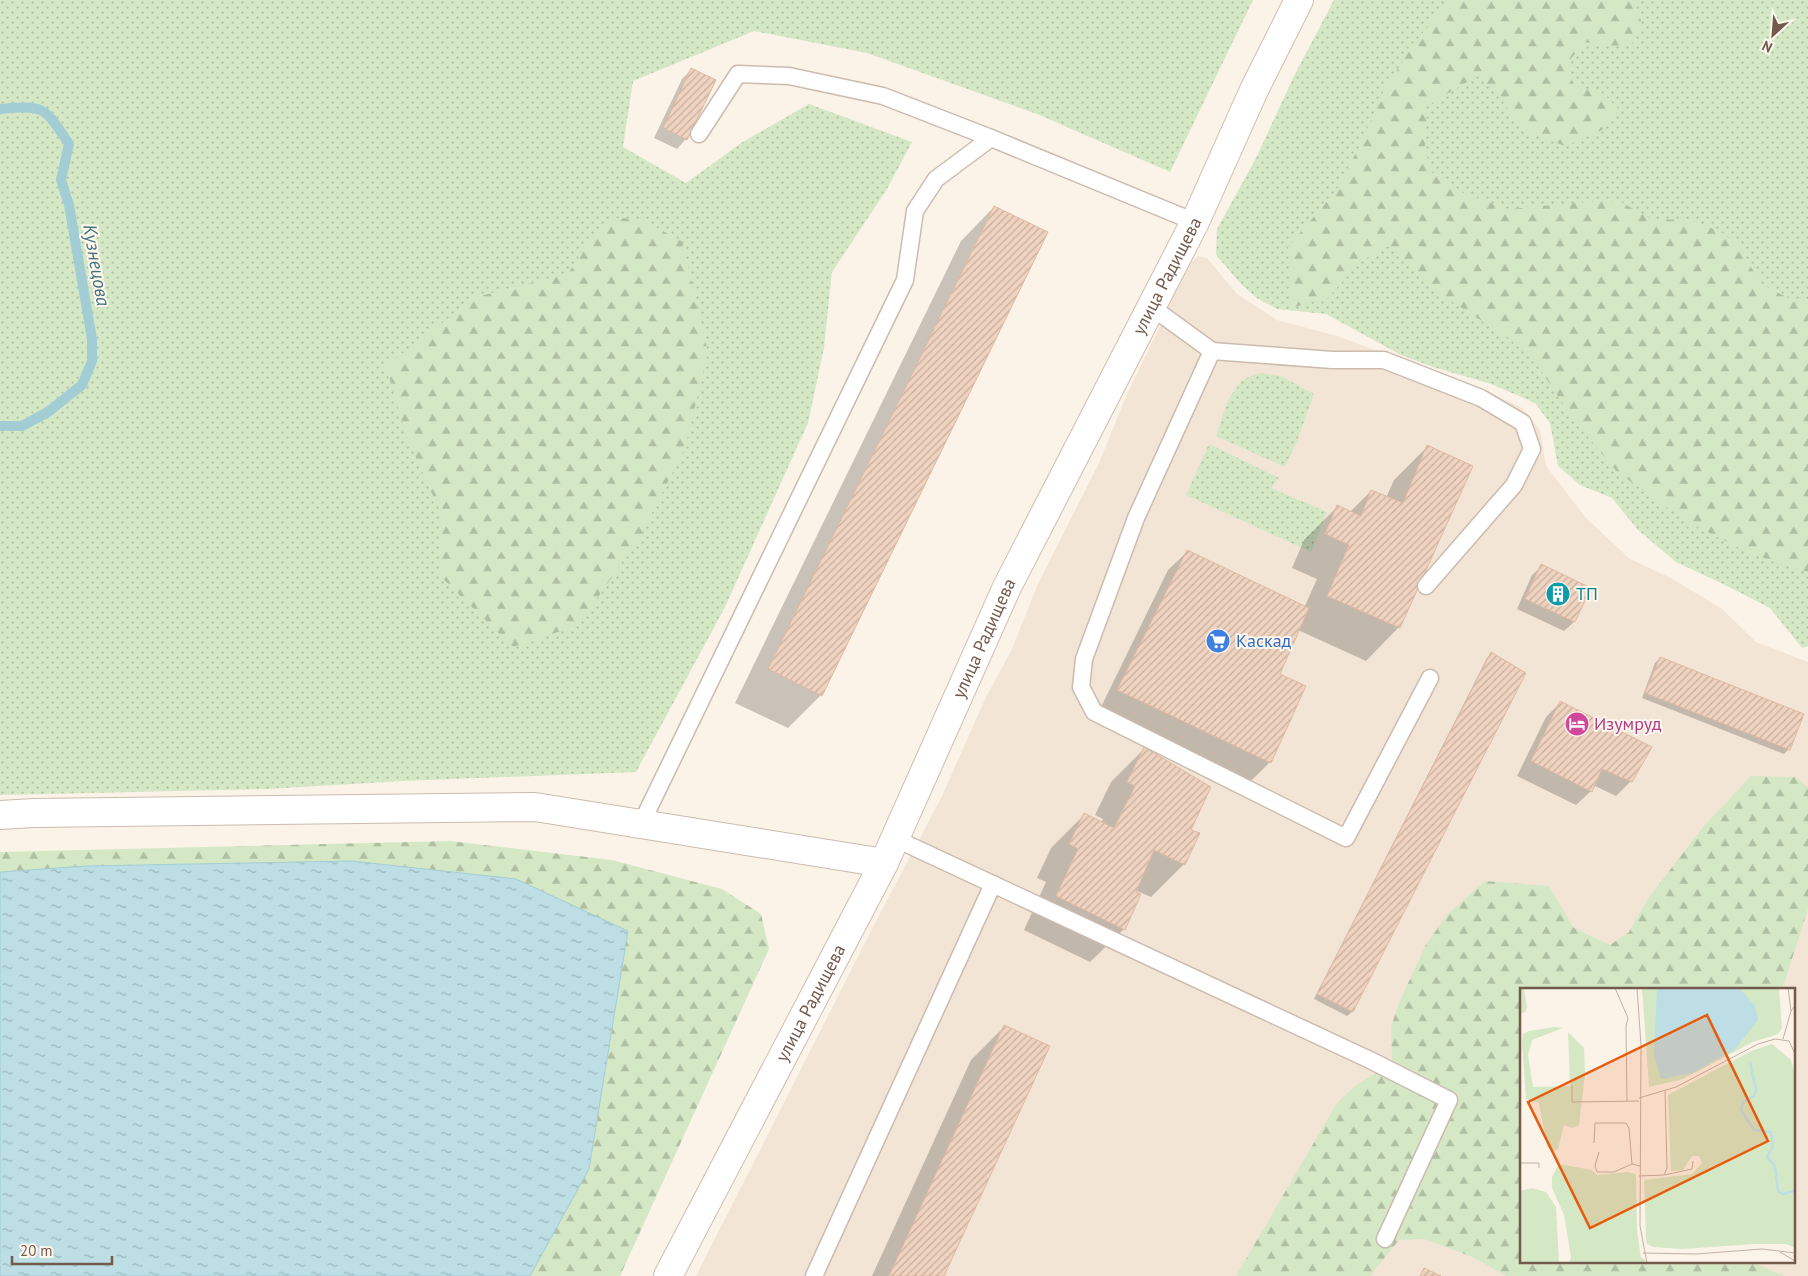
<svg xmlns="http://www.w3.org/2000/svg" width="1808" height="1276" viewBox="0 0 1808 1276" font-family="'PT Sans',sans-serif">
	<defs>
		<pattern id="grass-dots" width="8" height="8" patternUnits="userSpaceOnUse" patternTransform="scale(1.25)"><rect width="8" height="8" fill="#d4e8c6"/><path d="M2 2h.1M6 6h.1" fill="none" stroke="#b0bfa3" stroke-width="1.8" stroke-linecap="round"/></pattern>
		<pattern id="forest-firs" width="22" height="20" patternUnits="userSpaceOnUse" patternTransform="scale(1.25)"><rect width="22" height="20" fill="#d4e8c6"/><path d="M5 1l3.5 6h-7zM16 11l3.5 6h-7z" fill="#b0bfa3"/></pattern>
		<pattern id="water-ripples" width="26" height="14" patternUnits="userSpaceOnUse" patternTransform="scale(1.25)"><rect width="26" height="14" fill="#bcdee4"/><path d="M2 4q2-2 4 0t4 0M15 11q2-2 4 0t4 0" fill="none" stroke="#9db7bb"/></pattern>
		<pattern id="building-hatch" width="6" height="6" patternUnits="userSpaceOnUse" patternTransform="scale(1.25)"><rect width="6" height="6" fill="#efd3c0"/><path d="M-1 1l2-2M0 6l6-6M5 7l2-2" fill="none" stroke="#c6ae9e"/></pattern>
	</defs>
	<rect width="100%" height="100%" fill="#fbf3e7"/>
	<path fill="#f2e5d6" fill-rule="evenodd" d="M1198 256 1207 258 1237 294 1277 320 1337 336 1480 388 1522 408 1540 430 1546 466 1586 518 1630 559 1671 578 1722 609 1756 642 1808 662V1276H696L874 925 942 796 986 697 1011 651 1038 584 1099 463 1127 394 1165 316 1180 275ZM1522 990H1794V1262H1522Z"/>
	<g fill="url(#grass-dots)">
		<polygon points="0,0 1253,0 1170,172 1037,114 867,53 754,31 633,81 623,147 686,183 741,143 809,104 912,142 887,189 832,272 824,348 808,423 725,607 636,772 403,781 267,789 0,795"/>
		<polygon points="1334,0 1808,0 1808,646 1802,648 1770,608 1721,583 1676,562 1638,530 1612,498 1580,485 1558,466 1550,423 1535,403 1491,384 1433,367 1401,355 1326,314 1277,309 1258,299 1242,285 1216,255 1217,229 1255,160 1294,76"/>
		<polygon points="1259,373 1281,376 1314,394 1297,441 1285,467 1216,436 1228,400 1242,380"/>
		<polygon points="1209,444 1279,478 1271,488 1327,512 1311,552 1186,495"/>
	</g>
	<g fill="url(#forest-firs)">
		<polygon points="1449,0 1634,0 1643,27 1631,45 1600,46 1585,42 1569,61 1573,86 1601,92 1618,108 1602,130 1565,146 1523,131 1499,95 1477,76 1427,106 1425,145 1430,171 1465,194 1508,209 1588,202 1621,202 1653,220 1680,219 1697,222 1721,232 1742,249 1750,266 1765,286 1794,301 1808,299 1808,572 1749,553 1688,522 1617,472 1573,419 1534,360 1506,336 1449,300 1416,273 1388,246 1359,262 1328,298 1291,308 1288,247 1336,191 1362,141 1384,90 1414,44"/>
		<polygon points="616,218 640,219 682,241 708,352 685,448 640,536 579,625 513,647 440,576 440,511 405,433 386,366 476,297 568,274 592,236"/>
		<polygon points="1751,776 1795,777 1808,787 1808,909 1782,990 1522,990 1522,1262 1751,1262 1785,1276 1507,1276 1470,1256 1424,1239 1399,1240 1370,1276 1236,1276 1337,1103 1355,1086 1392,1063 1391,1027 1399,1003 1426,944 1448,914 1485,881 1549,886 1574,928 1610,945 1629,932 1649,897 1704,826"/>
		<polygon points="450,841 612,860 722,889 761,914 769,949 620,1276 0,1276 0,852"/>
	</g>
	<polygon fill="url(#water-ripples)" stroke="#a3cdd5" points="352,861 516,879 628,931 589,1169 530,1276 0,1276 0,872 86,866"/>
	<g fill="#0003">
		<polygon points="691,70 686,139 677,149 654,138 682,79"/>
		<polygon points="994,207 821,695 788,728 735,703 961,241"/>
		<polygon points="1427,447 1399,627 1366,661 1298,630 1278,675 1305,687 1270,762 1251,781 1100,709 1168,570 1187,552 1304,608 1317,579 1292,568 1304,540 1337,507 1350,512 1371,491 1386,498 1394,480"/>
		<polygon points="1542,566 1589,589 1574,622 1564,631 1517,609 1532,575"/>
		<polygon points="1491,654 1524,673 1352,1012 1347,1016 1314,999 1487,658"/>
		<polygon points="1660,658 1789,749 1784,754 1642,698 1655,663"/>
		<polygon points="1561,702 1631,781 1616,796 1593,785 1591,791 1576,805 1517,776 1546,717"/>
		<polygon points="1144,749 1189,830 1184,864 1151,897 1135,890 1124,929 1090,962 1024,930 1046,882 1037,878 1051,848 1084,815 1101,823 1103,819 1095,815 1111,782"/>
		<polygon points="1005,1026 942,1276 872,1276 971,1060"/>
	</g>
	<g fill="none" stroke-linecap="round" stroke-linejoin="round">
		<path stroke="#a3cdd5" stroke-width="10" d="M0 109C46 105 44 107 69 144L61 180 69 205 92 339V361L82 385 48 412 22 426H0"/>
	</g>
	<g fill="url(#building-hatch)" stroke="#e1b9a1">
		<polygon points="691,68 716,80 687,140 663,128"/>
		<polygon points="994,206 1048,232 822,696 768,669"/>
		<polygon points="1427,445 1473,466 1400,628 1327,596 1349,545 1325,534 1337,505 1361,516 1371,490 1403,503"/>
		<polygon points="1187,550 1309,608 1280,674 1306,686 1271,763 1117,690"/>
		<polygon points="1541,564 1591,588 1575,622 1525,599"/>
		<polygon points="1491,652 1526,673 1353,1012 1317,994"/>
		<polygon points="1660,657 1804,714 1790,750 1645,693"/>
		<polygon points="1560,701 1652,747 1632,782 1602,769 1592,792 1531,761"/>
		<polygon points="1144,747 1211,787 1191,830 1200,833 1185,865 1154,850 1136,892 1141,894 1125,930 1056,896 1078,849 1069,844 1084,813 1114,828 1135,786 1127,782"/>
		<polygon points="1004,1025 1050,1046 944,1276 889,1276"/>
		<polygon points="1424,1268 1441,1276 1420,1276"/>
	</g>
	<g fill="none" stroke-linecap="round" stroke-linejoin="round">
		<defs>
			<g id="lane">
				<polyline points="699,134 738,74 789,76 883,96 991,138"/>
				<polyline points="1150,306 1212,351 1332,360 1384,360 1481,398 1523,423 1532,449 1514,485 1426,586"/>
				<polyline points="1212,351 1136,518 1084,659 1081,687 1094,712 1346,838 1430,678"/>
				<polyline points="641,824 905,280 915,211 936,179 991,138 1195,222"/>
				<polyline points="896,839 1370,1060 1449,1100 1385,1239"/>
				<polyline points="814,1276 993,884"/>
			</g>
			<polyline id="street" points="0,815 34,813 535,807 884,863"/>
			<g id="secondary">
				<path id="s1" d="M668 1276 884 863 1007 587 1195 222 1254 90 1299 0"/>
			</g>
		</defs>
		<use href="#lane" stroke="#ccbbae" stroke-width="19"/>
		<use href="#street" stroke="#ccbbae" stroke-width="30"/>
		<use href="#secondary" stroke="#d1bdae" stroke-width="30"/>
		<use href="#lane" stroke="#fff" stroke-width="16"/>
		<use href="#street" stroke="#fff" stroke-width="28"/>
		<use href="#secondary" stroke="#fff" stroke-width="28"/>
	</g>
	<defs>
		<symbol id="building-disc" viewBox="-11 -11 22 22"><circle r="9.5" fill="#0f9aa8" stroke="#fef7ed"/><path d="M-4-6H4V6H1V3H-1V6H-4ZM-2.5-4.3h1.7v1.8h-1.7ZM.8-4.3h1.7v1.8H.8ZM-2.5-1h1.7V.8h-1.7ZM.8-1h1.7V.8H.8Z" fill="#fff"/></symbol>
		<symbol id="supermarket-disc" viewBox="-11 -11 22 22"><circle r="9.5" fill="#3f7fe0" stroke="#fef7ed"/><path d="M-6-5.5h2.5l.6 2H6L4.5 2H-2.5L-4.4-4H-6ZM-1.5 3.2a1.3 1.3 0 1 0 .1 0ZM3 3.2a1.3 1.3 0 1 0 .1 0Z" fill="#fff"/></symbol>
		<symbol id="hotel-disc" viewBox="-11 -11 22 22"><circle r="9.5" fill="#d1479c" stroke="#fef7ed"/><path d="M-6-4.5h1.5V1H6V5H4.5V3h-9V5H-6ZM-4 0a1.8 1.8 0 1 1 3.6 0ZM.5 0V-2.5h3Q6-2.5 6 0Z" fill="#fff"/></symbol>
	</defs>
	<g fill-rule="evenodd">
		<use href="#building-disc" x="1544" y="580" width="28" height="28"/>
		<use href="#supermarket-disc" x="1204" y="627" width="28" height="28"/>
		<use href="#hotel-disc" x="1563" y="710" width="28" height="28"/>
	</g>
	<g text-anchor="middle" stroke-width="4" stroke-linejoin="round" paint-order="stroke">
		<g font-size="18" fill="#735a4d" stroke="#fef7ed">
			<text dy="6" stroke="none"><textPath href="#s1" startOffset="1118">улица Радищева</textPath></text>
			<text dy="6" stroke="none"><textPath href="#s1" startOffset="712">улица Радищева</textPath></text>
			<text dy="6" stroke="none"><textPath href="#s1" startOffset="308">улица Радищева</textPath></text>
		</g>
		<g font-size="18" fill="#0d838f" stroke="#fef7ed" text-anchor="start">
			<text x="1576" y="600">ТП</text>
		</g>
		<g font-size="18" fill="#366cbe" stroke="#fef7ed" text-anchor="start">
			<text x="1236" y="647">Каскад</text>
		</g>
		<g font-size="18" fill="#b23c85" stroke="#fef7ed" text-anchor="start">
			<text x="1594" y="730">Изумруд</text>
		</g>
		<g font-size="19" font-style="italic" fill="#44757f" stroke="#fef7ed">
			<text transform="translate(97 265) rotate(80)" y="7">Кузнецова</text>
		</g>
	</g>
	<g transform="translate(1520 988)">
		<rect width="275" height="275" fill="#fbf3e7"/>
		<path d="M0 0H4L7 19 5 24 0 26ZM252 56 271 72 275 87V260L266 256H234L163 261 133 259 127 256 126 248 124 192 172 186 182 175 179 168H172L163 182 151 183 148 107 231 63ZM39 176 72 182 77 187 107 184 116 186 117 242 121 270 126 272 123 275H49L51 269 44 227 32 200V189Z" fill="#d4e8c6"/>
		<path d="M122 0H259L262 40 258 46 233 54 163 91 129 99ZM35 39 43 40 12 52 8 67 13 99 50 98 48 44 64 60 65 87 59 137 52 140 44 137 38 161 33 163 27 159 19 115 6 111 2 54 3 46 9 43ZM166 114 177 117 192 135 174 162H169L161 152 159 142 161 119ZM56 183 99 195 106 185 109 190 107 211 101 230 97 227 89 233 85 227 90 222 83 220 86 214 99 216 102 211 99 205 67 213 60 210 52 211 38 200 34 189 37 184ZM190 194 204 203 197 220 225 229 227 245 182 251 154 245 150 238 177 228 169 212 181 195Z" fill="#d4e8c6"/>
		<path d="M12 200 26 204 36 219 39 275H0V203Z" fill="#d4e8c6"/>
		<path d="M137 0H219L235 18 238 32 214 62 172 85 141 91 134 66Z" fill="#bcdee4"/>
		<path fill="none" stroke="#bcdee4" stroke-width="2.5" d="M230 74 236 102 234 108 223 114 221 122 234 142 251 144 253 158 247 169 255 178 258 203 263 206 275 203"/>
		<path fill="none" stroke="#c1b1a4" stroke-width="1" d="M95 0 108 30 106 38 107 113M117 0 121 57 120 238 127 275M268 0 271 23 275 18M263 51 271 23M52 97V114L119 113M119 110 156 99 238 56 255 51 269 53 275 66M74 155 75 135H106L109 140 112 176M79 164 75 178 77 184H94L112 176 120 178M0 175H19V180M144 187 172 181 173 173M119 188 144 187 147 180 145 102M260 264 275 273M123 265 176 266 242 261 275 265"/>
		<path fill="#e8590c" fill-opacity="0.15" stroke="#e8590c" stroke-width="2.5" d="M187 27 248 153 70 240 8 114Z"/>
		<rect width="275" height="275" fill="none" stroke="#735a4d" stroke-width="2.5"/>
	</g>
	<g transform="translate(1773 35) rotate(206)" stroke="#fef7ed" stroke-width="4" paint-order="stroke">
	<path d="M0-4L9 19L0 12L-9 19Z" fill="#735a4d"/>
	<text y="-8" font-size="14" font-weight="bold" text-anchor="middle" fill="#735a4d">N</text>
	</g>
	<path d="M12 1256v8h100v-8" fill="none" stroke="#735a4d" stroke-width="2.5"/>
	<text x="20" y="1256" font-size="15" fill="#735a4d" stroke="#fef7ed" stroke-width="4" paint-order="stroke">20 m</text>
</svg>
